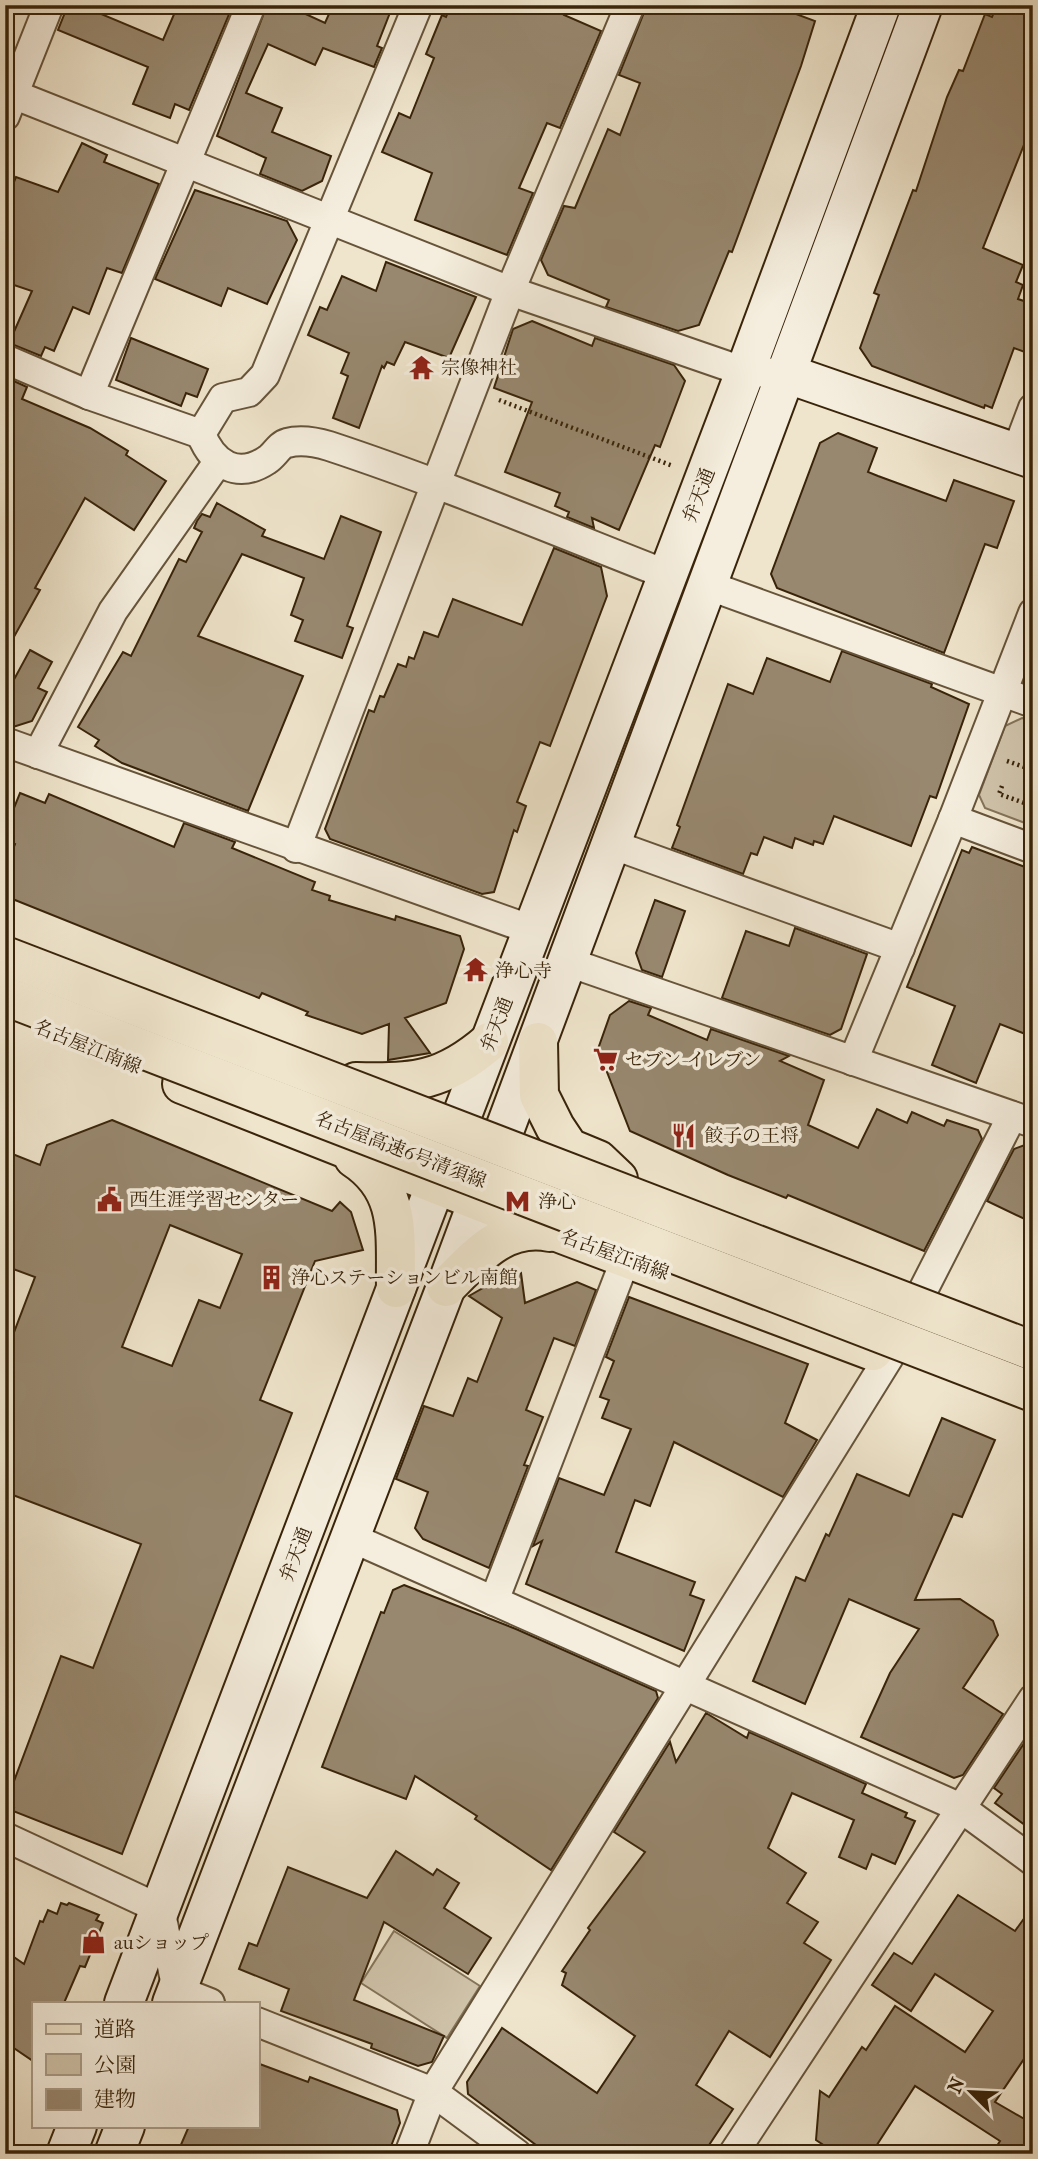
<svg xmlns="http://www.w3.org/2000/svg" width="1038" height="2159" viewBox="0 0 1038 2159" font-family="'IM FELL French Canon','Noto Serif JP',serif">
	<rect width="100%" height="100%" fill="#efe5cc"/>
	<filter id="stains"><feTurbulence type="fractalNoise" baseFrequency=".00286" numOctaves="4"/><feColorMatrix values="0 0 0 0 .2 0 0 0 0 .09 0 0 0 0 .02 0 0 0 .5 -.17"/></filter>
	<radialGradient id="worn" r=".72"><stop offset=".6" stop-color="#630" stop-opacity="0"/><stop offset="1" stop-color="#630" stop-opacity=".3"/></radialGradient>
	<g fill="#d0c4ab" stroke="#84745a" stroke-width="2">
		<polygon points="1022,718 1033,722 1033,826 985,808 979,795 1005,726"/>
		<polygon points="394,1931 480,1986 447,2038 361,1983"/>
	</g>
	<g fill="#98886f" stroke="#39240a" stroke-width="2" fill-rule="evenodd">
		<polygon points="68,5 104,5 101,14 163,40 178,5 233,5 189,110 175,104 170,118 133,104 148,67 58,30"/>
		<polygon points="267,5 286,5 325,23 333,5 393,5 377,46 382,48 374,67 323,48 315,65 268,44 246,93 282,108 272,132 331,156 322,181 302,191 260,174 266,158 217,136"/>
		<polygon points="451,5 568,5 564,15 601,31 560,128 547,123 519,188 533,193 507,255 415,220 432,173 382,152 399,113 410,118 434,58 426,54 442,15 446,17"/>
		<polygon points="647,5 772,5 815,21 801,66 732,252 729,251 699,325 678,331 606,307 609,300 548,275 541,260 564,206 575,208 608,129 620,135 640,83 619,75"/>
		<polygon points="997,5 1033,5 1033,122 983,248 1023,265 1016,282 1023,285 1018,299 1033,304 1033,355 1014,348 992,408 985,405 984,408 872,366 860,348 879,295 874,293 913,190 916,191 947,97 959,70 963,71 985,14 992,17"/>
		<polygon points="82,143 107,155 104,162 159,184 122,273 107,268 89,314 73,307 54,351 45,347 41,356 9,343 32,291 5,282 5,205 16,177 58,192"/>
		<polygon points="195,190 287,221 297,240 267,304 228,288 221,306 155,279"/>
		<polygon points="386,262 476,297 449,358 405,342 394,365 387,362 384,368 382,366 359,428 333,418 348,376 341,373 349,353 308,335 320,307 327,310 342,276 376,291"/>
		<polygon points="532,321 592,346 595,338 674,365 685,381 660,447 655,445 619,530 592,518 594,528 567,517 569,512 555,506 560,493 505,472 532,402 494,388 513,329"/>
		<polygon points="131,338 208,369 197,397 186,393 181,406 116,380"/>
		<polygon points="5,377 27,387 22,399 90,428 128,451 126,455 166,481 134,530 85,498 35,588 40,590 5,653"/>
		<polygon points="838,433 877,448 868,472 878,476 946,501 954,480 1014,501 997,548 985,544 944,653 777,588 771,574 820,443"/>
		<polygon points="217,503 265,530 262,536 324,559 341,516 381,532 347,626 353,628 342,658 295,641 303,620 291,615 304,578 242,554 198,636 303,676 248,811 122,763 95,746 99,740 78,727 123,652 131,656 179,559 186,562 202,532 194,528 197,521 202,514 210,517"/>
		<polygon points="554,548 601,567 607,596 550,746 540,742 517,802 526,806 517,832 514,830 494,892 482,894 330,839 325,829 369,710 374,712 380,696 384,697 398,664 406,667 409,657 414,659 424,632 438,637 453,599 522,625"/>
		<polygon points="30,650 52,662 38,688 47,692 32,721 13,727 5,726 5,696"/>
		<polygon points="842,651 932,684 931,687 969,704 936,798 930,796 911,846 834,816 823,844 814,841 813,845 795,838 792,848 764,837 757,855 751,853 743,874 672,848 680,827 677,825 728,684 753,694 767,658 830,682"/>
		<polygon points="20,793 45,803 49,794 174,847 184,823 235,842 232,848 315,882 312,890 330,896 329,900 395,920 396,916 460,936 464,949 446,1003 405,1018 430,1053 388,1060 389,1024 362,1034 306,1015 308,1012 262,993 259,998 5,896 5,870 15,844 5,840 5,830"/>
		<polygon points="972,847 1033,870 1033,1037 1000,1024 976,1083 932,1065 955,1006 907,987 962,850 969,853"/>
		<polygon points="655,900 685,911 662,977 642,970 636,953"/>
		<polygon points="795,928 867,954 841,1029 830,1035 722,998 746,931 789,946"/>
		<polygon points="629,1001 651,1008 648,1015 707,1040 711,1029 789,1056 780,1061 824,1080 808,1125 858,1148 877,1109 907,1123 912,1112 944,1126 947,1120 978,1130 982,1139 924,1251 788,1195 786,1198 728,1175 630,1131 598,1049 610,1015"/>
		<path d="M112 1120 332 1211 340 1202 351 1212 363 1250 315 1261 260 1400 292 1413 122 1854 13 1811 14 1808 5 1805 61 1656 93 1668 141 1544 5 1492V1356L35 1277 5 1266V1151L40 1165 47 1145ZM170 1225 242 1254 220 1308 199 1300 172 1366 122 1347Z"/>
		<polygon points="1033,1142 1033,1223 987,1201 1014,1149"/>
		<polygon points="521,1273 525,1303 577,1282 596,1290 575,1346 554,1338 526,1410 543,1417 524,1465 528,1466 489,1568 423,1539 415,1528 428,1492 396,1479 424,1406 453,1416 468,1378 477,1382 502,1318 469,1296 504,1276"/>
		<polygon points="629,1297 808,1364 785,1423 817,1440 783,1497 674,1442 650,1506 635,1500 616,1552 695,1582 690,1595 704,1600 684,1651 526,1584 542,1541 533,1546 559,1478 604,1495 631,1429 602,1418 609,1400 600,1397 614,1361 606,1357"/>
		<polygon points="942,1418 995,1440 962,1517 953,1514 915,1600 960,1599 993,1621 998,1635 963,1688 1003,1714 963,1775 954,1778 861,1737 890,1673 919,1629 849,1599 805,1704 753,1681 796,1577 805,1581 826,1534 829,1536 857,1474 909,1496"/>
		<polygon points="404,1585 516,1629 656,1691 658,1698 551,1870 475,1819 477,1816 415,1776 406,1799 322,1767 381,1612 384,1613 393,1590"/>
		<polygon points="706,1713 747,1738 749,1732 866,1784 862,1793 907,1813 905,1817 915,1821 895,1864 872,1854 866,1869 839,1857 854,1820 792,1793 768,1848 806,1873 787,1903 818,1922 804,1943 831,1960 770,2057 729,2031 696,2085 733,2109 703,2154 548,2154 468,2094 467,2082 502,2028 597,2093 635,2036 562,1985 566,1973 562,1971 590,1930 588,1928 645,1852 614,1832 670,1742 676,1762"/>
		<polygon points="1031,1733 1033,1734 1033,1831 995,1803 1002,1794 994,1788"/>
		<polygon points="396,1851 433,1875 437,1869 459,1883 444,1908 491,1938 468,1974 384,1922 354,2000 444,2036 432,2062 418,2066 371,2048 372,2044 281,2011 289,1989 239,1969 249,1943 257,1946 288,1867 367,1898"/>
		<polygon points="958,1895 1015,1931 1033,1906 1033,2065 1024,2059 995,2102 1033,2124 1033,2154 992,2154 1000,2141 915,2086 871,2154 837,2154 816,2140 820,2091 829,2097 862,2047 866,2050 895,2006 965,2052 993,2011 935,1974 911,2011 872,1985 894,1953 912,1964"/>
		<polygon points="61,1903 67,1905 69,1903 99,1915 96,1920 103,1923 85,1967 80,1966 64,2003 33,2003 33,2061 5,2042 5,1951 24,1964 40,1921 43,1922 48,1910 57,1914"/>
		<polygon points="257,2063 308,2082 310,2077 397,2110 400,2123 388,2154 177,2154 189,2126 257,2126"/>
	</g>
	<g fill="none" stroke-linecap="round" stroke-linejoin="round">
		<defs>
			<g id="street">
				<path d="M418 5 265 375 249 392 223 398 201 434C213 464 237 480 267 460 274 456 279 445 287 443 301 439 316 442 329 446 444 484 555 531 668 575"/>
				<polyline points="5,91 510,291 745,372 785,373"/>
				<polyline points="5,116 49,5"/>
				<polyline points="5,359 89,395 201,434"/>
				<polyline points="89,395 251,5"/>
				<polyline points="1016,453 1033,408"/>
				<polyline points="707,585 1033,703"/>
				<polyline points="5,742 532,930"/>
				<polyline points="38,754 113,611 218,462"/>
				<polyline points="953,819 1033,849"/>
				<polyline points="611,844 900,948"/>
				<polyline points="296,848 510,291 630,5"/>
				<polyline points="568,962 1033,1123"/>
				<polyline points="853,1061 953,819 1033,613"/>
				<polyline points="350,1537 961,1808 1033,1861"/>
				<polyline points="494,1601 626,1258"/>
				<polyline points="5,1837 160,1909 177,1990 210,2003"/>
				<polyline points="257,2022 433,2092 517,2154"/>
				<polyline points="409,2154 433,2092 889,1357 1012,1116"/>
				<polyline points="733,2154 1033,1699"/>
			</g>
			<g id="secondary">
				<polyline points="785,373 1033,459"/>
				<polyline points="124,2003 745,372 881,5"/>
				<polyline points="172,2003 446,1287 923,5"/>
				<polyline points="66,2154 77,2126"/>
				<polyline points="114,2154 125,2126"/>
			</g>
			<g id="primary">
				<polyline points="538,1042 539,1095 555,1127 569,1148 598,1160 618,1179"/>
				<path d="M356 1082C413 1084 444 1081 489 1042"/>
				<polyline points="182,1084 565,1235 873,1351"/>
				<path d="M354 1158C403 1190 395 1236 396 1288"/>
				<path d="M446 1287C476 1257 504 1223 550 1232"/>
			</g>
		</defs>
		<use href="#street" stroke="#66543a" stroke-width="32"/>
		<use href="#secondary" stroke="#39240a" stroke-width="42"/>
		<use href="#primary" stroke="#39240a" stroke-width="42"/>
		<g stroke="#39240a" stroke-width="4.5" stroke-dasharray="2 3.5" stroke-linecap="butt">
			<polyline points="499,400 673,466"/>
			<polyline points="1007,761 1033,770"/>
			<polyline points="1002,786 999,794 1033,806"/>
		</g>
		<use href="#street" stroke="#f5eede" stroke-width="28"/>
		<use href="#secondary" stroke="#f5eede" stroke-width="38"/>
		<use href="#primary" stroke="#efe5cc" stroke-width="38"/>
		<defs>
			<g id="highway-bridge">
				<polyline points="5,956 1033,1351"/>
				<polyline points="5,996 1033,1392"/>
			</g>
		</defs>
		<use href="#highway-bridge" stroke="#39240a" stroke-width="42" stroke-linecap="butt"/>
		<use href="#highway-bridge" stroke="#efe5cc" stroke-width="38"/>
	</g>
	<defs>
		<symbol id="temple-bare" viewBox="-9 -9 18 18"><path d="M0-6L5-2H3V0L6.5 2.5H4V6H1.5V3h-3V6H-4V2.5H-6.5L-3 0V-2H-5Z" fill="#8f2418" stroke="#f5eede" stroke-width="2.5" paint-order="stroke"/></symbol>
		<symbol id="supermarket-bare" viewBox="-9 -9 18 18"><path d="M-6-5.5h2.5l.6 2H6L4.5 2H-2.5L-4.4-4H-6ZM-1.5 3.2a1.3 1.3 0 1 0 .1 0ZM3 3.2a1.3 1.3 0 1 0 .1 0Z" fill="#8f2418" stroke="#f5eede" stroke-width="2.5" paint-order="stroke"/></symbol>
		<symbol id="restaurant-bare" viewBox="-9 -9 18 18"><path d="M-5-6h1v4h1v-4h1v4h1v-4h1v5L-1.5 .5V6h-2V.5L-5-1ZM5-6V6H3V1.5H1.5Q1.5-4 5-6Z" fill="#8f2418" stroke="#f5eede" stroke-width="2.5" paint-order="stroke"/></symbol>
		<symbol id="civic-bare" viewBox="-9 -9 18 18"><path d="M-.6-6.5H3V-4.5H.6V-3L4-1V1h2V6H-6V1h2V-1L-.6-3ZM-1.2 2.5V6h2.4V2.5Z" fill="#8f2418" stroke="#f5eede" stroke-width="2.5" paint-order="stroke"/></symbol>
		<symbol id="metro-bare" viewBox="-9 -9 18 18"><path d="M-5.5 5V-5H-3L0 0L3-5H5.5V5H3V-.5L0 4L-3-.5V5Z" fill="#8f2418" stroke="#f5eede" stroke-width="2.5" paint-order="stroke"/></symbol>
		<symbol id="building-bare" viewBox="-9 -9 18 18"><path d="M-4-6H4V6H1V3H-1V6H-4ZM-2.5-4.3h1.7v1.8h-1.7ZM.8-4.3h1.7v1.8H.8ZM-2.5-1h1.7V.8h-1.7ZM.8-1h1.7V.8H.8Z" fill="#8f2418" stroke="#f5eede" stroke-width="2.5" paint-order="stroke"/></symbol>
		<symbol id="shop-bare" viewBox="-9 -9 18 18"><path d="M-5-2.5h2.3a2.7 3.5 0 0 1 5.4 0H5L5.5 6h-11ZM-1.5-2.5h3a1.5 2.3 0 0 0-3 0Z" fill="#8f2418" stroke="#f5eede" stroke-width="2.5" paint-order="stroke"/></symbol>
	</defs>
	<g fill-rule="evenodd">
		<use href="#temple-bare" x="404" y="350" width="35" height="35"/>
		<use href="#temple-bare" x="458" y="952" width="35" height="35"/>
		<use href="#supermarket-bare" x="588" y="1042" width="35" height="35"/>
		<use href="#restaurant-bare" x="666" y="1118" width="35" height="35"/>
		<use href="#civic-bare" x="92" y="1182" width="35" height="35"/>
		<use href="#metro-bare" x="500" y="1184" width="35" height="35"/>
		<use href="#building-bare" x="254" y="1260" width="35" height="35"/>
		<use href="#shop-bare" x="76" y="1924" width="35" height="35"/>
	</g>
	<g text-anchor="middle" stroke-width="7" stroke-linejoin="round" paint-order="stroke">
		<g font-size="19" fill="#39240a" stroke="#f5eede" text-anchor="start">
			<text x="441" y="374">宗像神社</text>
			<text x="495" y="977">浄心寺</text>
			<text x="625" y="1066">セブン-イレブン</text>
			<text x="704" y="1142">餃子の王将</text>
			<text x="129" y="1206">西生涯学習センター</text>
			<text x="538" y="1208">浄心</text>
			<text x="291" y="1284">浄心ステーションビル南館</text>
			<text x="114" y="1949">auショップ</text>
		</g>
		<g font-size="19" fill="#39240a" stroke="#f5eede">
			<text transform="translate(698 495) rotate(-69)" y="7">弁天通</text>
			<text transform="translate(496 1024) rotate(-69)" y="7">弁天通</text>
			<text transform="translate(88 1046) rotate(22)" y="7">名古屋江南線</text>
			<text transform="translate(401 1149) rotate(21)" y="7">名古屋高速6号清須線</text>
			<text transform="translate(615 1254) rotate(20)" y="7">名古屋江南線</text>
			<text transform="translate(295 1554) rotate(-69)" y="7">弁天通</text>
		</g>
	</g>
	<rect width="1038" height="2159" fill="none" stroke="#efe5cc" stroke-width="28"/>
	<rect x="7" y="7" width="1024" height="2145" fill="none" stroke="#39240a" stroke-width="3.5"/>
	<rect x="14" y="14" width="1010" height="2131" fill="none" stroke="#39240a" stroke-width="2"/>
	<rect x="32" y="2002" width="228" height="126" fill="#f5eede" stroke="#aa9d89" stroke-width="2"/>
	<rect x="46" y="2024" width="35" height="10" fill="#efe5cc" stroke="#aa9d89" stroke-width="2"/>
	<text x="94" y="2036" font-size="21" fill="#39240a">道路</text>
	<rect x="46" y="2054" width="35" height="21" fill="#d0c4ab" stroke="#aa9d89" stroke-width="2"/>
	<text x="94" y="2072" font-size="21" fill="#39240a">公園</text>
	<rect x="46" y="2089" width="35" height="21" fill="#98886f" stroke="#aa9d89" stroke-width="2"/>
	<text x="94" y="2106" font-size="21" fill="#39240a">建物</text>
	<g transform="translate(971 2092) rotate(294)" stroke="#f5eede" stroke-width="5" paint-order="stroke">
	<path d="M0-5L12 26L0 18L-12 26Z" fill="#39240a"/>
	<text y="-10" font-size="19" font-weight="bold" text-anchor="middle" fill="#39240a">N</text>
	</g>
	<rect width="100%" height="100%" filter="url(#stains)"/>
	<rect width="100%" height="100%" fill="url(#worn)"/>
</svg>
